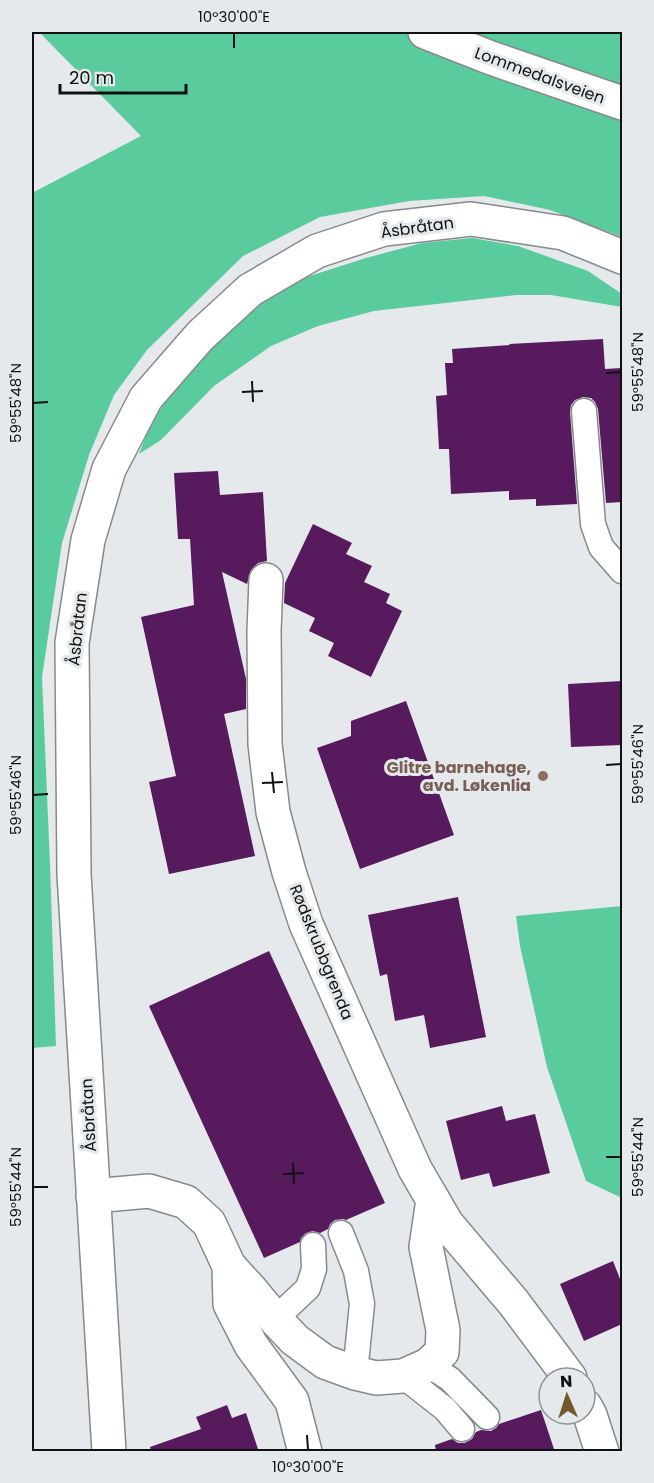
<svg xmlns="http://www.w3.org/2000/svg" width="654" height="1483" viewBox="0 0 654 1483" font-family="Poppins,sans-serif">
	<rect width="100%" height="100%" fill="#e6e9ec"/>
	<g fill="#5acb9c">
		<polygon points="39,32 622,32 622,237 550,210 484,196 409,201 320,217 243,256 147,350 114,395 89,455 62,543 42,677 50,864 56,1046 32,1048 32,193 141,136"/>
		<polygon points="472,238 518,246 588,271 622,294 622,307 551,295 516,295 374,311 318,326 271,346 214,386 161,440 139,454 149,428 187,366 236,312 297,280 366,258 422,243"/>
		<polygon points="622,906 622,1198 586,1181 547,1067 520,946 516,916"/>
	</g>
	<g fill="#561a5d">
		<polygon points="603,339 605,369 622,368 622,502 606,503 598,409 595,402 591,398 583,397 575,400 571,405 570,412 577,504 536,506 536,499 509,500 509,491 451,494 449,449 439,449 436,396 447,395 445,363 453,363 452,349 510,345 509,344"/>
		<polygon points="218,471 220,495 263,492 267,561 258,563 251,570 247,584 222,572 246,679 246,709 224,714 255,856 169,874 149,782 176,776 141,617 194,605 190,539 178,539 174,473"/>
		<polygon points="313,524 352,543 346,554 372,566 364,582 390,594 386,603 402,611 371,677 328,656 334,643 309,631 315,618 284,603 285,583"/>
		<polygon points="622,681 622,745 571,747 568,684"/>
		<polygon points="406,701 454,835 360,869 317,748 351,736 351,721"/>
		<polygon points="458,897 486,1037 430,1048 424,1015 395,1021 387,974 380,976 368,915"/>
		<polygon points="269,951 385,1203 346,1220 343,1219 335,1220 330,1224 328,1229 320,1233 313,1231 306,1233 301,1238 300,1242 264,1258 149,1006"/>
		<polygon points="502,1106 506,1121 535,1114 550,1173 493,1187 489,1173 461,1180 446,1121"/>
		<polygon points="613,1261 622,1284 622,1324 584,1341 560,1284"/>
		<polygon points="227,1405 232,1418 246,1413 259,1452 151,1452 150,1447 201,1429 196,1417"/>
		<polygon points="541,1410 555,1452 436,1452 435,1445 452,1439 458,1443 465,1443 472,1439 476,1432 481,1430 491,1431 496,1428 499,1424"/>
	</g>
	<g fill="none" stroke-linecap="round" stroke-linejoin="round">
		<defs>
			<g id="lane">
				<polyline points="584,411 593,524 601,547 622,571"/>
				<polyline points="341,1233 356,1271 362,1304 355,1373"/>
				<polyline points="275,1319 308,1288 314,1269 313,1245"/>
				<polyline points="428,1365 450,1379 487,1417"/>
				<polyline points="403,1376 445,1409 462,1429"/>
			</g>
			<g id="street">
				<polyline points="425,32 491,58 622,103"/>
				<polyline points="266,580 264,631 265,744 273,812 289,872 306,924 415,1169 447,1224 514,1303 570,1378"/>
				<polyline points="93,1196 149,1191 186,1202 209,1223 229,1266 251,1290 275,1319 295,1340 325,1362 355,1373 376,1378 403,1376 428,1365 442,1352 443,1330 426,1247 433,1200"/>
				<polyline points="229,1266 230,1304 251,1345 292,1401 305,1452"/>
				<polyline points="585,1406 590,1415 602,1452"/>
				<polyline points="109,1452 74,874 72,643 88,540 109,469 146,398 200,336 250,290 317,251 384,229 471,219 563,233 622,257"/>
			</g>
		</defs>
		<use href="#lane" stroke="#87898d" stroke-width="27"/>
		<use href="#street" stroke="#87898d" stroke-width="36"/>
		<use href="#lane" stroke="#fff" stroke-width="24"/>
		<use href="#street" stroke="#fff" stroke-width="33"/>
	</g>
	<path fill="none" stroke="#101112" stroke-width="2" d="M234 33V48M606 373 621 372M252 381 253 402M242 392 263 391M33 403 48 402M606 765 621 764M272 772 274 793M262 783 283 782M33 795 48 794M606 1157H621M293 1163 294 1184M283 1174 304 1173M33 1187H48M307 1435 308 1450"/>
	<circle fill="#8d6e63" stroke="#e6e9ec" stroke-width="2" cx="543" cy="776" r="6"/>
	<g text-anchor="middle" stroke-width="6" stroke-linejoin="round" paint-order="stroke">
		<g font-size="16" fill="#101112" stroke="#e6e9ec">
			<text transform="translate(540 75) rotate(20)" y="6">Lommedalsveien</text>
			<text transform="translate(417 227) rotate(-8)" y="6">Åsbråtan</text>
			<text transform="translate(77 629) rotate(-84)" y="6">Åsbråtan</text>
			<text transform="translate(322 952) rotate(68)" y="6">Rødskrubbgrenda</text>
			<text transform="translate(88 1115) rotate(-93)" y="6">Åsbråtan</text>
		</g>
		<g font-size="16" font-weight="bold" fill="#785e54" stroke="#e6e9ec" text-anchor="end">
			<text x="531" y="773">Glitre barnehage,<tspan x="531" dy="18">avd. Løkenlia</tspan></text>
		</g>
	</g>
	<rect width="654" height="1483" fill="none" stroke="#e6e9ec" stroke-width="66"/>
	<g transform="translate(567 1396) rotate(357)"><circle r="28" fill="#e6e9ec" stroke="#909395" stroke-width="1.5"/>
	<path d="M0-4.5L10 22L0 15L-10 22Z" fill="#74582a"/>
	<text y="-9" font-size="16" font-weight="bold" text-anchor="middle" fill="#101112">N</text>
	</g>
	<path d="M60 84v9h126v-9" fill="none" stroke="#101112" stroke-width="3"/>
	<text x="69" y="84" font-size="18" fill="#101112" stroke="#e6e9ec" stroke-width="4.5" paint-order="stroke">20 m</text>
	<rect x="33" y="33" width="588" height="1417" fill="none" stroke="#101112" stroke-width="2"/>
	<g font-size="15" text-anchor="middle" fill="#101112">
		<text x="234" y="22">10°30'00"E</text>
		<text transform="translate(638 372) rotate(-90)" y="5">59°55'48"N</text>
		<text transform="translate(16 403) rotate(-90)" y="5">59°55'48"N</text>
		<text transform="translate(638 764) rotate(-90)" y="5">59°55'46"N</text>
		<text transform="translate(16 795) rotate(-90)" y="5">59°55'46"N</text>
		<text transform="translate(638 1157) rotate(-90)" y="5">59°55'44"N</text>
		<text transform="translate(16 1187) rotate(-90)" y="5">59°55'44"N</text>
		<text x="308" y="1472">10°30'00"E</text>
	</g>
</svg>
